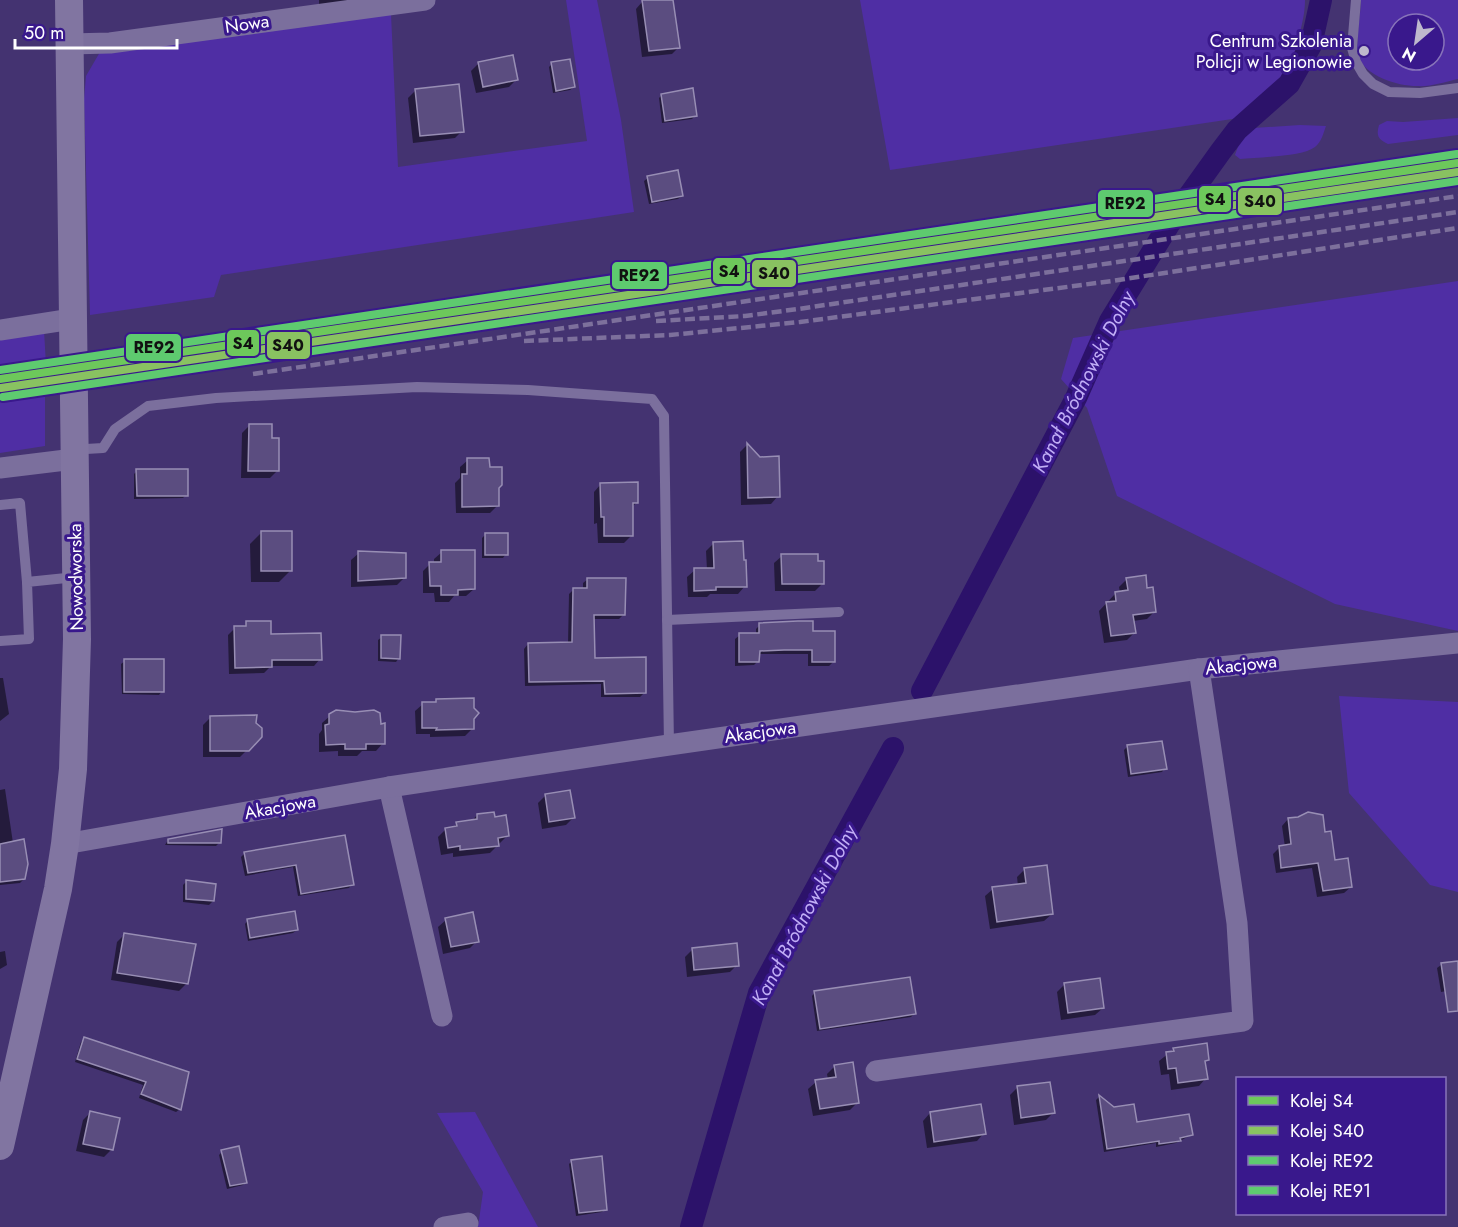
<svg xmlns="http://www.w3.org/2000/svg" width="1458" height="1227" viewBox="0 0 1458 1227" font-family="Jost,sans-serif">
	<rect width="100%" height="100%" fill="#443371"/>
	<g fill="#4f2ea4" fill-rule="evenodd">
		<polygon points="566,0 597,0 621,120 634,212 221,275 214,297 90,315 84,99 86,76 100,52 391,14 398,167 587,141"/>
		<path d="M860 0H1305C1305 13 1302 24 1299 37 1290 78 1269 92 1239 118L890 170Z"/>
		<path d="M1361 0H1458V79C1445 82 1430 87 1417 86 1397 86 1365 76 1358 56 1355 46 1361 12 1361 0ZM1398 24H1434V60H1398Z"/>
		<path d="M1458 118V135L1388 144C1378 139 1376 136 1379 125L1387 121 1403 122Z"/>
		<path d="M1300 125 1326 126C1323 134 1322 141 1315 147 1302 157 1258 157 1240 159L1235 155 1241 138 1253 128Z"/>
		<polygon points="1458,281 1458,631 1335,604 1117,496 1087,408 1061,379 1073,338"/>
		<polygon points="44,330 46,365 0,372 0,337"/>
		<polygon points="45,394 45,446 0,453 0,400"/>
		<polygon points="1339,696 1458,702 1458,892 1430,885 1349,793"/>
		<polygon points="475,1112 538,1227 478,1227 483,1192 437,1113"/>
	</g>
	<g fill="#0007">
		<polygon points="319,0 359,0 319,5"/>
		<polygon points="661,0 672,0 679,47 672,54 642,57 636,9 642,2"/>
		<polygon points="479,63 517,79 509,87 476,93 471,71"/>
		<polygon points="552,64 574,87 570,90 553,93 549,67"/>
		<polygon points="416,90 462,131 455,138 413,143 408,98"/>
		<polygon points="662,95 695,116 692,119 662,123 659,98"/>
		<polygon points="648,178 682,196 678,199 649,204 644,181"/>
		<polygon points="249,426 271,440 278,470 270,478 241,478 242,433"/>
		<polygon points="747,445 760,459 778,496 771,504 741,505 740,452"/>
		<polygon points="468,460 488,469 498,488 498,505 490,513 456,513 455,483 460,478 460,467"/>
		<polygon points="137,471 186,495 183,498 134,499 134,474"/>
		<polygon points="601,484 637,502 631,508 632,535 624,543 598,543 597,523 594,524 594,492"/>
		<polygon points="261,533 291,570 279,582 251,582 250,544"/>
		<polygon points="485,535 506,554 503,558 482,558 482,538"/>
		<polygon points="714,543 745,586 738,594 710,594 707,597 688,597 687,577 695,570 707,570 706,551"/>
		<polygon points="442,552 474,589 466,596 454,596 449,602 435,602 434,593 423,593 423,571 430,564 434,564 434,559"/>
		<polygon points="359,553 405,577 397,585 351,587 351,560"/>
		<polygon points="782,556 817,563 823,583 815,591 775,591 774,563"/>
		<polygon points="588,579 623,615 619,619 593,619 593,659 645,692 640,697 601,697 601,684 525,686 524,649 528,644 568,644 569,594 574,589 583,590 583,583"/>
		<polygon points="1127,579 1146,589 1155,611 1147,619 1133,621 1134,633 1127,640 1104,643 1099,611 1115,594 1120,593 1119,587"/>
		<polygon points="247,623 270,635 320,659 314,666 271,666 264,673 229,674 228,635 235,628 242,628"/>
		<polygon points="760,625 812,633 834,661 829,666 808,666 808,654 758,654 758,661 754,665 735,666 735,639 740,635 756,635 756,629"/>
		<polygon points="382,637 399,658 396,662 378,661 378,640"/>
		<polygon points="125,661 162,691 159,695 122,694 121,664"/>
		<polygon points="0,678 3,678 9,714 0,721"/>
		<polygon points="437,700 473,718 473,728 465,736 430,737 430,734 416,734 415,711 423,704 434,703"/>
		<polygon points="330,716 383,743 376,751 362,751 357,756 338,756 338,751 319,752 319,734 322,730 322,723"/>
		<polygon points="211,717 255,724 260,737 240,757 203,757 203,725"/>
		<polygon points="1127,747 1165,768 1162,772 1128,777 1124,750"/>
		<polygon points="5,789 13,843 24,879 20,883 0,885 0,790"/>
		<polygon points="546,795 574,817 566,825 542,829 538,803"/>
		<polygon points="477,815 494,819 507,836 490,853 453,857 453,853 441,855 438,837 446,829 452,828 457,824 471,822"/>
		<polygon points="1288,819 1324,834 1333,862 1351,887 1344,893 1317,897 1312,868 1276,873 1273,854 1279,848 1285,847 1282,826"/>
		<polygon points="344,837 352,884 349,888 298,896 293,867 245,876 241,857 245,853"/>
		<polygon points="168,840 219,843 216,846 165,845"/>
		<polygon points="1024,870 1052,914 1044,921 990,929 985,896 993,889 1018,886 1017,877"/>
		<polygon points="186,882 214,885 213,901 209,905 183,902 183,885"/>
		<polygon points="248,920 297,930 293,933 248,941 245,924"/>
		<polygon points="446,920 477,941 470,948 443,954 438,927"/>
		<polygon points="124,935 187,983 179,991 111,980 117,942"/>
		<polygon points="693,949 737,965 730,972 687,977 685,957"/>
		<polygon points="5,951 7,965 0,969 0,952"/>
		<polygon points="1458,962 1458,989 1441,992 1437,968 1441,965"/>
		<polygon points="1065,984 1103,1008 1095,1015 1061,1020 1057,992"/>
		<polygon points="815,992 914,1014 911,1017 817,1031 812,996"/>
		<polygon points="85,1039 187,1073 180,1109 176,1112 139,1098 143,1085 75,1062 81,1042"/>
		<polygon points="1174,1049 1207,1059 1204,1063 1206,1078 1199,1086 1171,1090 1169,1074 1161,1075 1159,1061"/>
		<polygon points="835,1066 858,1102 850,1110 813,1116 808,1089 816,1082 828,1080 827,1074"/>
		<polygon points="1017,1088 1053,1113 1046,1120 1014,1125 1010,1095"/>
		<polygon points="1099,1097 1136,1123 1191,1135 1176,1143 1156,1147 1156,1143 1104,1152 1096,1100"/>
		<polygon points="91,1112 111,1150 104,1157 76,1151 83,1120"/>
		<polygon points="930,1113 984,1133 977,1141 927,1148 923,1121"/>
		<polygon points="222,1152 246,1182 243,1185 227,1189 219,1155"/>
		<polygon points="572,1161 605,1209 602,1212 576,1216 569,1164"/>
	</g>
	<g fill="none" stroke-linecap="round" stroke-linejoin="round">
		<g stroke="#2c126a" stroke-width="22">
			<polyline points="922,691 1076,398 1110,321 1173,218 1221,151 1237,130 1289,84 1311,45 1321,0"/>
			<polyline points="691,1227 759,993 893,748"/>
		</g>
	</g>
	<g fill="#5b4d80" stroke="#988eb4" stroke-width="1.5">
		<polygon points="642,0 673,0 680,48 649,51"/>
		<polygon points="513,55 518,80 483,87 478,62"/>
		<polygon points="570,59 575,87 556,91 551,62"/>
		<polygon points="459,84 464,132 420,136 415,89"/>
		<polygon points="693,88 697,116 665,121 661,94"/>
		<polygon points="678,170 683,196 652,202 647,176"/>
		<polygon points="249,424 272,424 272,438 279,438 279,471 248,471"/>
		<polygon points="747,443 760,457 779,456 780,497 748,498"/>
		<polygon points="467,458 489,458 490,467 502,467 502,485 499,488 499,506 462,507 462,474 467,474"/>
		<polygon points="136,469 188,469 188,496 137,496"/>
		<polygon points="638,482 638,503 633,503 633,536 604,536 604,517 601,517 600,483"/>
		<rect x="261" y="531" width="31" height="40"/>
		<rect x="485" y="533" width="23" height="22"/>
		<polygon points="743,541 744,560 746,560 747,587 716,587 716,590 694,591 694,568 714,568 713,542"/>
		<polygon points="441,550 475,550 475,589 458,590 458,595 441,595 441,586 430,586 429,562 441,562"/>
		<polygon points="358,551 406,553 406,578 358,581"/>
		<polygon points="781,554 818,554 818,561 824,561 824,584 782,584"/>
		<polygon points="1146,575 1147,588 1153,587 1156,612 1133,615 1136,633 1111,636 1106,602 1116,601 1115,592 1128,590 1126,578"/>
		<polygon points="587,578 626,578 625,615 594,615 595,658 646,657 646,693 605,694 604,681 529,682 528,643 572,642 573,588 587,588"/>
		<polygon points="246,621 271,621 271,634 321,633 322,660 272,660 272,667 235,668 234,626 246,626"/>
		<polygon points="798,621 813,621 813,631 835,631 835,662 812,662 812,650 784,650 760,651 759,662 739,662 739,633 759,633 759,623"/>
		<polygon points="381,635 401,635 400,659 381,658"/>
		<rect x="124" y="659" width="40" height="33"/>
		<polygon points="474,698 474,708 479,713 474,719 474,729 436,730 437,728 422,728 422,702 436,702 436,699"/>
		<polygon points="336,710 355,712 374,710 380,713 381,724 385,723 385,744 366,744 366,749 345,749 345,744 326,745 325,725 329,724 329,714"/>
		<polygon points="257,715 256,723 262,728 262,737 249,751 210,751 210,716"/>
		<polygon points="1162,741 1167,769 1131,774 1127,745"/>
		<polygon points="570,790 575,818 549,822 545,794"/>
		<polygon points="494,812 495,817 506,815 508,828 509,836 498,838 499,846 460,850 460,846 448,848 445,828 457,826 456,822 477,819 477,814"/>
		<polygon points="1308,812 1323,815 1325,832 1331,831 1335,860 1348,858 1352,887 1323,891 1318,863 1281,868 1279,846 1291,844 1288,818 1298,817"/>
		<polygon points="222,829 221,843 168,843 168,839"/>
		<polygon points="345,835 354,885 301,894 296,865 248,873 244,852"/>
		<polygon points="24,839 28,864 25,879 0,882 0,844"/>
		<polygon points="1047,865 1053,914 997,922 992,887 1026,883 1024,868"/>
		<polygon points="186,880 216,884 214,901 186,899"/>
		<polygon points="295,911 298,930 250,938 247,919"/>
		<polygon points="473,912 479,942 451,947 445,918"/>
		<polygon points="124,933 196,944 188,984 117,973"/>
		<polygon points="737,943 739,966 694,970 692,948"/>
		<polygon points="1458,961 1458,1011 1448,1012 1441,963"/>
		<polygon points="910,977 916,1014 820,1029 814,991"/>
		<polygon points="1100,978 1104,1008 1068,1013 1064,983"/>
		<polygon points="84,1037 189,1072 181,1110 141,1094 146,1082 77,1059"/>
		<polygon points="1207,1043 1209,1060 1205,1061 1208,1079 1178,1083 1176,1068 1168,1069 1166,1052 1174,1051 1173,1048"/>
		<polygon points="853,1062 859,1103 820,1109 815,1080 836,1077 834,1065"/>
		<polygon points="1050,1082 1055,1113 1021,1118 1017,1086"/>
		<polygon points="1099,1095 1114,1107 1134,1104 1137,1122 1189,1114 1193,1135 1180,1138 1181,1141 1159,1144 1159,1141 1107,1149"/>
		<polygon points="981,1104 986,1134 934,1142 930,1112"/>
		<polygon points="90,1111 120,1118 113,1150 83,1144"/>
		<polygon points="239,1146 247,1183 230,1186 221,1150"/>
		<polygon points="602,1156 607,1210 579,1213 571,1160"/>
	</g>
	<g fill="none" stroke-linecap="round" stroke-linejoin="round">
		<polyline stroke="#7b6f9d" stroke-width="4" stroke-dasharray="3 4.5" stroke-linecap="butt" points="0,394 50,387"/>
		<g stroke="#7b6f9d" stroke-width="10">
			<polyline points="1356,0 1352,48 1356,62 1363,74 1373,84 1389,92 1420,93 1458,88"/>
			<polyline points="79,455 86,449 103,448 115,429 148,406 216,398 417,387 528,390 652,399 664,416 669,745"/>
			<polyline points="0,505 20,503 27,582"/>
			<polyline points="667,620 839,612"/>
			<polyline points="0,641 29,639 27,582 76,577"/>
		</g>
		<g stroke="#7b6f9d" stroke-width="21">
			<polyline points="69,44 110,43 425,0"/>
			<polyline points="0,330 72,319"/>
			<polyline points="0,468 74,459"/>
			<polyline points="389,787 442,1016"/>
			<polyline points="65,844 389,787 669,745 1199,669 1458,643"/>
			<polyline points="876,1071 1243,1021 1237,923 1199,669"/>
			<polyline points="444,1227 468,1223"/>
		</g>
		<polyline stroke="#8175a1" stroke-width="28" points="0,1146 58,889 65,844 73,769 77,639 69,0"/>
		<g stroke="#7d709c" stroke-width="4.5" stroke-dasharray="10 4.5" stroke-linecap="butt">
			<polyline points="656,321 745,316 798,309 1458,212"/>
			<polyline points="524,341 670,335 800,322 1112,281 1458,228"/>
			<polyline points="253,374 1458,196"/>
		</g>
		<defs>
			<polyline id="rail-1" points="0,379 1458,163"/>
			<polyline id="rail-2" points="1,388 1458,172"/>
			<polyline id="rail-3" points="0,370 1457,154"/>
			<polyline id="rail-4" points="3,397 1458,181"/>
		</defs>
		<use href="#rail-1" stroke="#39188c" stroke-width="12"/>
		<use href="#rail-2" stroke="#39188c" stroke-width="12"/>
		<use href="#rail-3" stroke="#39188c" stroke-width="12"/>
		<use href="#rail-4" stroke="#39188c" stroke-width="12"/>
		<use href="#rail-1" stroke="#6dc85b" stroke-width="8"/>
		<use href="#rail-2" stroke="#89c261" stroke-width="8"/>
		<use href="#rail-3" stroke="#5eca6f" stroke-width="8"/>
		<use href="#rail-4" stroke="#5eca6f" stroke-width="8"/>
	</g>
	<circle fill="#beb8cd" stroke="#39188c" stroke-width="2" cx="1364" cy="51" r="6"/>
	<g text-anchor="middle" stroke-width="6" stroke-linejoin="round" paint-order="stroke">
		<g font-size="18" fill="#fff" stroke="#39188c">
			<text transform="translate(247 24) rotate(-8)" y="6">Nowa</text>
			<text transform="translate(76 577) rotate(-91)" y="6">Nowodworska</text>
			<text transform="translate(1241 665) rotate(-6)" y="6">Akacjowa</text>
			<text transform="translate(760 732) rotate(-8)" y="6">Akacjowa</text>
			<text transform="translate(280 807) rotate(-10)" y="6">Akacjowa</text>
		</g>
		<g font-size="18" fill="#fff" stroke="#39188c" text-anchor="end">
			<text x="1352" y="47">Centrum Szkolenia<tspan x="1352" dy="21">Policji w Legionowie</tspan></text>
		</g>
		<g font-size="20" font-style="italic" fill="#c1aef6" stroke="#39188c">
			<text transform="translate(1083 382) rotate(-63)" y="7">Kanał Bródnowski Dolny</text>
			<text transform="translate(804 915) rotate(-62)" y="7">Kanał Bródnowski Dolny</text>
		</g>
	</g>
	<g stroke="#39188c" stroke-width="2">
		<rect x="1198" y="185" width="34" height="28" rx="6" fill="#6dc85b"/>
		<rect x="1237" y="187" width="46" height="29" rx="6" fill="#89c261"/>
		<rect x="1097" y="189" width="57" height="29" rx="6" fill="#5eca6f"/>
		<rect x="712" y="257" width="34" height="28" rx="6" fill="#6dc85b"/>
		<rect x="751" y="259" width="46" height="29" rx="6" fill="#89c261"/>
		<rect x="611" y="261" width="57" height="29" rx="6" fill="#5eca6f"/>
		<rect x="226" y="329" width="34" height="28" rx="6" fill="#6dc85b"/>
		<rect x="266" y="331" width="45" height="29" rx="6" fill="#89c261"/>
		<rect x="125" y="333" width="57" height="29" rx="6" fill="#5eca6f"/>
	</g>
	<g font-size="16" text-anchor="middle" font-weight="bold" fill="#111">
		<text x="1215" y="205">S4</text>
		<text x="1260" y="207">S40</text>
		<text x="1125" y="209">RE92</text>
		<text x="729" y="277">S4</text>
		<text x="774" y="279">S40</text>
		<text x="639" y="281">RE92</text>
		<text x="243" y="349">S4</text>
		<text x="288" y="351">S40</text>
		<text x="154" y="353">RE92</text>
	</g>
	<rect x="1236" y="1077" width="210" height="138" fill="#39188c" stroke="#8874ba" stroke-width="1.5"/>
	<rect x="1248" y="1096" width="30" height="9" fill="#6dc85b" stroke="#8874ba" stroke-width="1.5"/>
	<text x="1290" y="1107" font-size="18" fill="#ffffff">Kolej S4</text>
	<rect x="1248" y="1126" width="30" height="9" fill="#89c261" stroke="#8874ba" stroke-width="1.5"/>
	<text x="1290" y="1137" font-size="18" fill="#ffffff">Kolej S40</text>
	<rect x="1248" y="1156" width="30" height="9" fill="#5eca6f" stroke="#8874ba" stroke-width="1.5"/>
	<text x="1290" y="1167" font-size="18" fill="#ffffff">Kolej RE92</text>
	<rect x="1248" y="1186" width="30" height="9" fill="#5eca6f" stroke="#8874ba" stroke-width="1.5"/>
	<text x="1290" y="1197" font-size="18" fill="#ffffff">Kolej RE91</text>
	<g transform="translate(1416 42) rotate(209)"><circle r="28" fill="#39188c" stroke="#8874ba" stroke-width="1.5"/>
	<path d="M0-4.5L10 22L0 15L-10 22Z" fill="#beb8cd"/>
	<text y="-9" font-size="16" font-weight="bold" text-anchor="middle" fill="#ffffff">N</text>
	</g>
	<path d="M15 39v9h162v-9" fill="none" stroke="#ffffff" stroke-width="3"/>
	<text x="24" y="39" font-size="18" fill="#ffffff" stroke="#39188c" stroke-width="4.5" paint-order="stroke">50 m</text>
</svg>
